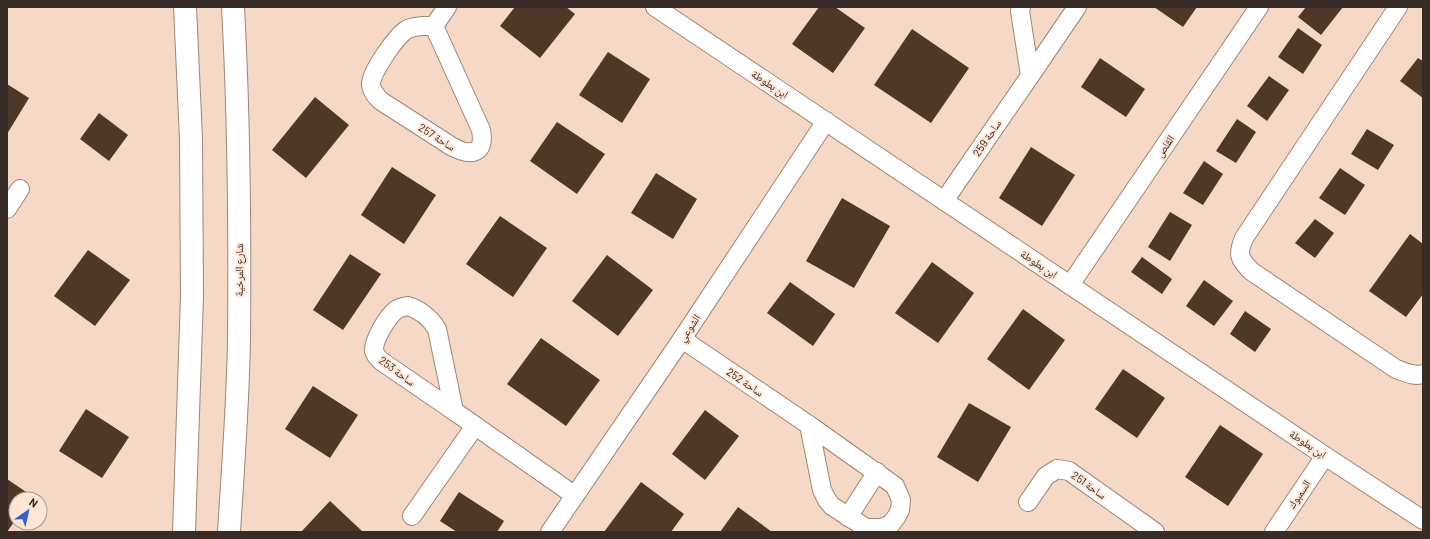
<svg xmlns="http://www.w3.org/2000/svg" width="1430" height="539" viewBox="0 0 1430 539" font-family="Barlow,'Noto Naskh Arabic',sans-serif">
	<rect width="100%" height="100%" fill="#f5d8c5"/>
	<g fill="#4e3828">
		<polygon points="515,7 566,7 575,14 540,58 500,26"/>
		<polygon points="819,7 835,7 865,28 833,73 792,44"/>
		<polygon points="1154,7 1197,7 1183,27"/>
		<polygon points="1306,7 1343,7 1321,35 1298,17"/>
		<polygon points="1298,28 1322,45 1303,74 1278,57"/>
		<polygon points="912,29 969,68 931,123 874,85"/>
		<polygon points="608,52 650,79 622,123 579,95"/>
		<polygon points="1100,58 1145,89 1126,117 1081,87"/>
		<polygon points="1418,58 1423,61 1423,98 1400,81"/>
		<polygon points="1269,76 1289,90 1267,121 1247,106"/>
		<polygon points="7,84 29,98 7,134"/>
		<polygon points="315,97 349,125 306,178 272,150"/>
		<polygon points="99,113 128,135 109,161 80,139"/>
		<polygon points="1237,119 1256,132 1236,163 1216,151"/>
		<polygon points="557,122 605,154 577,194 530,161"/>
		<polygon points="1367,129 1394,145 1378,170 1351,154"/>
		<polygon points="1031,147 1075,175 1042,226 999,198"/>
		<polygon points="1204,161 1223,174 1203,205 1183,193"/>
		<polygon points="392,167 436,195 404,244 361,215"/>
		<polygon points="1340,168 1365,185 1345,215 1319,198"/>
		<polygon points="656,173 697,199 673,239 631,213"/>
		<polygon points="842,198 890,226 854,288 806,261"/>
		<polygon points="1170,212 1192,225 1170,261 1148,247"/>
		<polygon points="500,216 547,248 513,297 466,264"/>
		<polygon points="1315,219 1334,233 1315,258 1295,243"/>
		<polygon points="1410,234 1423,244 1423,294 1406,317 1369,291"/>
		<polygon points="88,250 130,280 95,326 54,296"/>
		<polygon points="350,254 381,274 343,330 313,310"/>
		<polygon points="607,255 653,290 618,336 572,301"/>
		<polygon points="1142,257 1172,279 1162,294 1131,272"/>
		<polygon points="932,262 974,293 938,343 895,313"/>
		<polygon points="1204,280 1233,301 1214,326 1186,306"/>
		<polygon points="790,282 835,314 813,346 767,313"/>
		<polygon points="1023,309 1065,340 1029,390 987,359"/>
		<polygon points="1245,311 1271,329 1255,352 1230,334"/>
		<polygon points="541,338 600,380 566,426 507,384"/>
		<polygon points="1123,369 1165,398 1137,438 1095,409"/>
		<polygon points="313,386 358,415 330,458 285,429"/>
		<polygon points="969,403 1011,427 978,482 937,457"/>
		<polygon points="86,409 129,437 102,478 59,451"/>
		<polygon points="705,410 739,436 705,480 672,454"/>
		<polygon points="1220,425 1263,454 1228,506 1185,477"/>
		<polygon points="7,479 32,496 30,499 16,499 16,519 7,532"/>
		<polygon points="641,482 684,514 671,532 604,532"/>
		<polygon points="459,492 504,521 497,532 457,532 440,521"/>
		<polygon points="330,501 363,532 301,532"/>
		<polygon points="738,507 772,532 720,532"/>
	</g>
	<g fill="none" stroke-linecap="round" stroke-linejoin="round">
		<defs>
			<g id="street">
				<polyline points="655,7 1325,456 1423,520"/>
				<polyline points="1021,7 1020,11 1030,76 1077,7"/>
				<path d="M1398 7 1244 238C1237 255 1239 258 1251 271L1396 369C1405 372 1414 377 1423 374"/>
				<path d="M421 26H434L481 130C486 156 469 156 451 146L381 101C376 96 372 92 371 85 370 73 396 37 406 30 411 27 416 27 421 26Z"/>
				<polyline points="434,26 447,7"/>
				<polyline points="944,201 1030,76"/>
				<polyline points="7,209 20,189"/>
				<polyline points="1070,285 1259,7"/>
				<path d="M408 306C421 310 430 318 437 329L454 411 381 361C378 358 375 355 374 351 373 340 388 316 396 310 400 307 404 307 408 306Z"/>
				<polyline points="682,339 809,425"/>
				<polyline points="454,411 574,495"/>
				<polygon points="809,425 895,486 901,500 900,510 897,516 891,524 881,528 866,528 832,506 827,500 822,490"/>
				<polyline points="1028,502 1046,476 1057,469 1069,471 1155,532"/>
				<polyline points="412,516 475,426"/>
				<polyline points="848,517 877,472"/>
				<polyline points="550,532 682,339 826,121"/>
				<polyline points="1274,532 1325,456"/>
			</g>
			<g id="highway">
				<polyline points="184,532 192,296 191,139 185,7"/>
				<path d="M229 532C233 468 238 403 239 339 240 228 239 117 233 7"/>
			</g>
		</defs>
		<use href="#street" stroke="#a08675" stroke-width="20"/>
		<use href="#highway" stroke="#a08675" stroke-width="24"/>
		<use href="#street" stroke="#fff" stroke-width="18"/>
		<use href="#highway" stroke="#fff" stroke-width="22"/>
	</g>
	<g text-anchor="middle" stroke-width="4" stroke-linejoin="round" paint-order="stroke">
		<g font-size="11" fill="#382d26" stroke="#fee6d7">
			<text transform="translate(770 84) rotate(34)" y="4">ابن بطوطة</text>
			<text transform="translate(437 137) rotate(32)" y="4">ساحة 257</text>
			<text transform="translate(987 138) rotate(-56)" y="4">ساحة 259</text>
			<text transform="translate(1165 146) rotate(-56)" y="4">القلص</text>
			<text transform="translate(1039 264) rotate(34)" y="4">ابن بطوطة</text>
			<text transform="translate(239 270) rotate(-90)" y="4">شارع المرخية</text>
			<text transform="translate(689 328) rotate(-56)" y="4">الشوعي</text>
			<text transform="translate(397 371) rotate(36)" y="4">ساحة 253</text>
			<text transform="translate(745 382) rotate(34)" y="4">ساحة 252</text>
			<text transform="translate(1308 444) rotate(34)" y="4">ابن بطوطة</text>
			<text transform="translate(1089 485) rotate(35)" y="4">ساحة 251</text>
			<text transform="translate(1299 494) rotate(-56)" y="4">السمبوك</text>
		</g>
	</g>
	<rect width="1430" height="539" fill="none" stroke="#382d26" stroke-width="16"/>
	<g transform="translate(28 511) rotate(34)"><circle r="19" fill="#fee6d7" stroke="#af9c90"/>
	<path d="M0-3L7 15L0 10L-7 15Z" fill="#3660d0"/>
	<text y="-6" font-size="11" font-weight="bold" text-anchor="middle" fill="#382d26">N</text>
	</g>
</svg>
